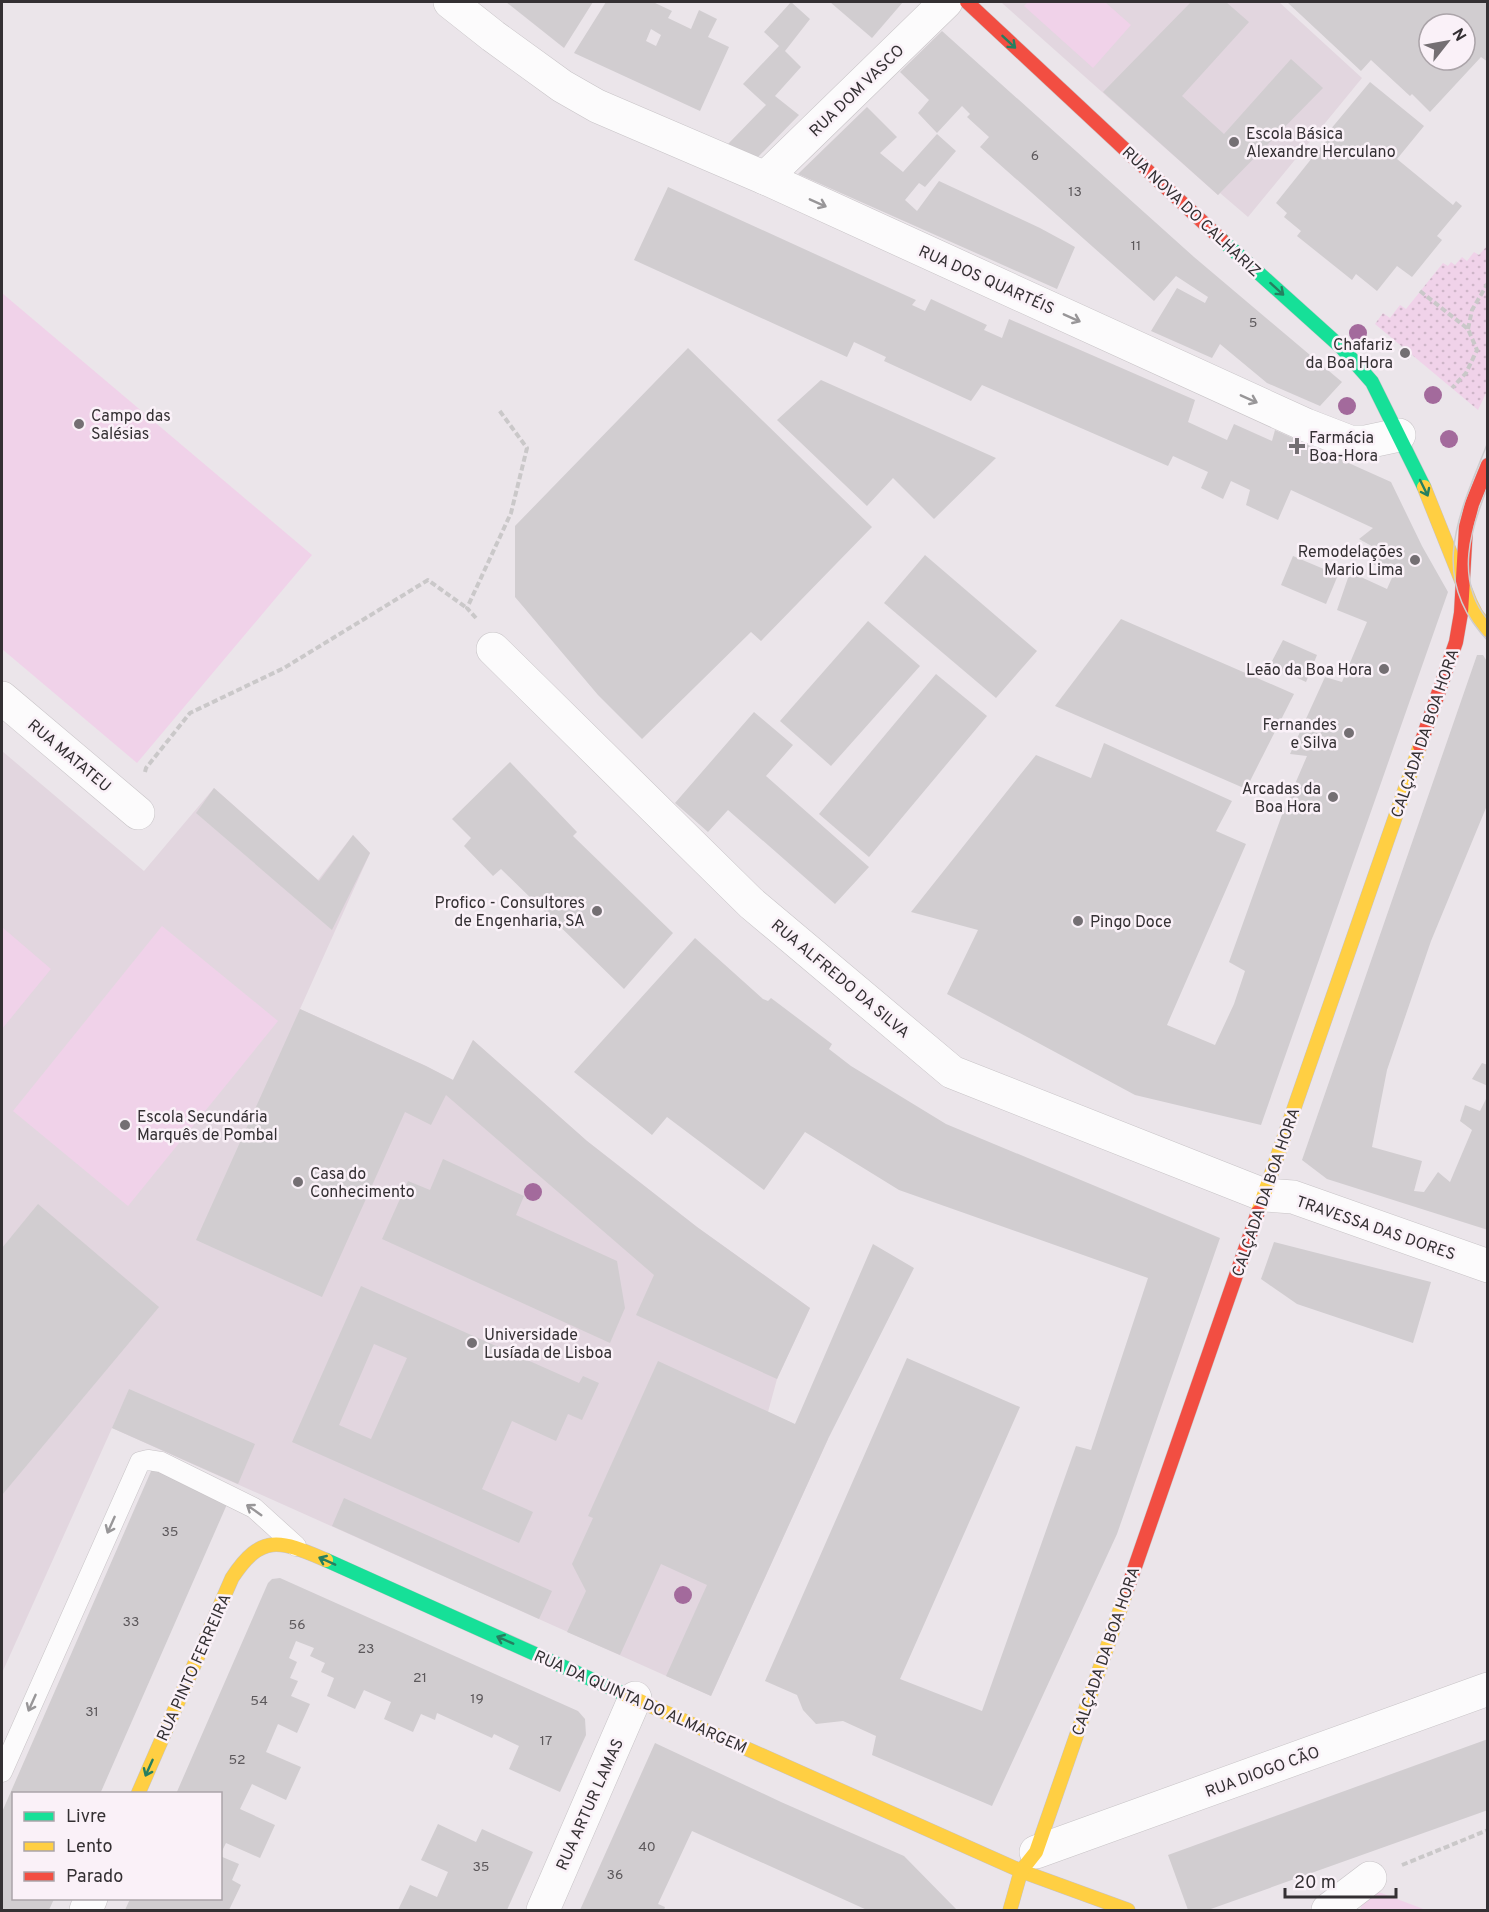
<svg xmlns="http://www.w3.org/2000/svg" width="1489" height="1912" viewBox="0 0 1489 1912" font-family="Overpass,sans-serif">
	<defs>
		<pattern id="grass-dots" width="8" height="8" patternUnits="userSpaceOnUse" patternTransform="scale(1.5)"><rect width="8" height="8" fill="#f0d2e9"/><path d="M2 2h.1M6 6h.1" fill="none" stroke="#ceb5c8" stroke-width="1.8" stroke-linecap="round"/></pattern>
	</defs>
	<rect width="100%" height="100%" fill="#ebe5ea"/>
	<g fill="#e2d6df">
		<polygon points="1002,2 1279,2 1362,78 1248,217 1220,193 1218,195 1002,3"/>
		<polygon points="2,751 144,871 214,788 318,880 353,835 370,853 300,1009 426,1066 453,1080 473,1040 587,1141 697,1227 810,1308 777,1379 768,1412 828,1439 711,1696 112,1428 2,1673"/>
	</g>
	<polygon fill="url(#grass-dots)" points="1486,247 1487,248 1487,391 1478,410 1375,324 1383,313 1390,318 1400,305 1406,309 1443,263 1448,266 1451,262 1455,265 1462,257 1467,261 1474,252 1479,255"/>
	<g fill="#f0d2e9">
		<polygon points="1028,2 1105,2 1131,25 1093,68 1024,6"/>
		<polygon points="2,293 312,555 137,763 2,649"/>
		<polygon points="162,926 278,1021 128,1206 13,1111"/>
		<polygon points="2,927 51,969 2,1029"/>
		<polygon points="1368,1888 1426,1910 1360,1910"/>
	</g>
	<g fill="#d1cdd0" fill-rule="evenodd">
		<polygon points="506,2 593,2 564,48"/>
		<path d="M606 2H653L672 11 668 18 691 29 699 10 717 19 708 37 729 47 700 111 574 53ZM651 29 661 35 656 46 646 41Z"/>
		<polygon points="791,2 810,19 785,51 801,67 775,96 799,115 758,157 728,144 766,105 743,84 779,46 764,32"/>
		<polygon points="830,2 903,2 872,38"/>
		<polygon points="1191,2 1226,2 1249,22 1182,96 1224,134 1291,59 1323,88 1218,195 1103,92"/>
		<path d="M1287 2H1488V62L1481 57 1430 112 1412 94 1410 96 1371 60 1361 71ZM1429 24H1465V60H1429Z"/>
		<polygon points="942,31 1194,257 1342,382 1320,406 1267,383 1220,344 1212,358 1151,331 1177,288 1205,303 1208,297 1176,276 1154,301 980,147 989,137 967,117 970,114 962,106 937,133 918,113 929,100 900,72"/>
		<polygon points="1370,82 1424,126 1397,159 1453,205 1456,201 1462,206 1437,236 1442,240 1412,277 1397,266 1377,291 1356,274 1352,280 1297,236 1301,231 1284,217 1287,213 1276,203 1328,138 1325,136"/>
		<polygon points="867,107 897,137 880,153 903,172 937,134 956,151 925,187 919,183 905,200 917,211 939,181 1040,228 1075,247 1057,289 798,174"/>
		<polygon points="668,187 916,300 912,305 925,311 931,299 987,325 984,330 1002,338 1009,319 1195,400 1188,422 1227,440 1234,424 1272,441 1275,430 1391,482 1422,546 1448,592 1261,1125 1135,1095 947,994 978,930 911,912 1036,755 1091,778 1104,743 1232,801 1216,831 1246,844 1167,1025 1215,1045 1234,1004 1245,971 1229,962 1283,812 1307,756 1290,754 1325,677 1342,682 1367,622 1337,610 1350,572 1387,589 1394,573 1370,563 1377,549 1359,539 1373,528 1291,490 1278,520 1246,505 1250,490 1231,481 1223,499 1201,488 1208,472 1173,456 1168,466 982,385 971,401 884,361 886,357 854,342 847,357 634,260"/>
		<polygon points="1402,346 1412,355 1408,360 1398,351"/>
		<polygon points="688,348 872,527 761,641 751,632 642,739 598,695 515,597 515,526"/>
		<polygon points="821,380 996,458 934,519 893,478 867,506 777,420"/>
		<polygon points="925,555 1037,651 996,698 884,603"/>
		<polygon points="1293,556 1338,575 1326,604 1281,585"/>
		<polygon points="1121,619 1294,694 1246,789 1055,706"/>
		<polygon points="868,621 920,666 831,766 780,721"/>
		<polygon points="1283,640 1317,655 1306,682 1270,665"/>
		<polygon points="1477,655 1483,655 1488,663 1488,803 1431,941 1387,1070 1372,1147 1422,1161 1414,1191 1424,1192 1438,1172 1450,1182 1472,1130 1460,1121 1465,1105 1480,1111 1488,1095 1488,1230 1327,1179 1302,1160"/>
		<polygon points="936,674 987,716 869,857 819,814"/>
		<polygon points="754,712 793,745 766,776 869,867 835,904 728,810 708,832 675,803"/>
		<polygon points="510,762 577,832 573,836 673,933 624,989 501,869 493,876 464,846 471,838 452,819"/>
		<polygon points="214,788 319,881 353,835 370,853 332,930 196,813"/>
		<polygon points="695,938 763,999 768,1001 771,998 832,1044 829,1049 851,1066 946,1124 1220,1238 1117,1534 992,1806 872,1755 876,1736 843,1721 816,1724 803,1710 797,1695 765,1681 907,1358 1020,1407 900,1679 982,1711 1076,1446 1091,1450 1148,1278 899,1190 805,1132 764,1190 667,1117 652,1135 574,1072"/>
		<polygon points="300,1009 426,1066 453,1080 473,1040 587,1141 697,1227 810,1308 777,1379 636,1315 654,1275 446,1095 431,1125 405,1112 322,1297 196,1240"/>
		<polygon points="1482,1063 1488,1065 1488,1086 1472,1079"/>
		<polygon points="443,1159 524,1196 516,1215 617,1261 625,1308 610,1343 382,1239 408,1181 430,1190"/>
		<polygon points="38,1204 159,1307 2,1495 2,1248"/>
		<polygon points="1274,1242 1431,1282 1413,1343 1297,1304 1261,1279"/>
		<polygon points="873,1244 914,1268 828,1439 711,1696 666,1676 707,1585 661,1564 620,1655 567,1632 586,1591 572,1564 593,1518 588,1516 658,1361 795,1424"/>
		<path d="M361 1286 579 1383 583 1376 599 1383 582 1420 568 1414 556 1441 512 1421 482 1489 533 1512 519 1543 292 1442ZM374 1344 407 1358 371 1439 339 1425Z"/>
		<polygon points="129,1389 255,1444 238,1484 112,1428"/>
		<polygon points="152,1469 228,1502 100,1794 14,1794 14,1899 54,1899 49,1910 2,1910 2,1812"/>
		<polygon points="344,1498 552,1591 539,1619 332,1526"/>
		<polygon points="280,1578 578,1711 585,1719 586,1735 560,1792 509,1769 519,1746 494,1734 492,1738 437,1713 435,1720 421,1714 413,1732 384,1719 391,1702 364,1690 355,1709 327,1696 334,1678 321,1672 325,1663 310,1656 314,1648 296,1641 289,1658 297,1662 290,1678 298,1681 291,1696 310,1704 297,1733 278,1724 266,1752 301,1767 286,1800 252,1784 240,1809 275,1825 260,1858 226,1843 220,1855 220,1794 176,1794 268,1583 272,1579"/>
		<polygon points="1488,1739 1488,1810 1208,1910 1188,1910 1168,1855"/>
		<polygon points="655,1743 781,1802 904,1856 957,1910 867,1910 692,1831 658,1904 665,1907 664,1910 580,1910"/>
		<polygon points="438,1824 476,1842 482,1829 533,1852 507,1910 398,1910 410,1885 437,1897 448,1872 421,1860"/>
		<polygon points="220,1856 239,1864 232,1880 241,1885 229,1910 219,1909 219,1910 125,1910 130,1899 220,1899"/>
	</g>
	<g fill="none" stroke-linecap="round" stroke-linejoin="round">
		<defs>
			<polyline id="lane" points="2,1772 140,1462 148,1460 161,1462 254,1508 296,1546"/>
			<g id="street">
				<polyline points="450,2 493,36 562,86 597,106 765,178 1306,425 1350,442 1366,442 1399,435"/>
				<polyline points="765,178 946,2"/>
				<polyline points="493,649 751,903 952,1072 1264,1195 1293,1197 1488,1266"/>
				<polyline points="2,698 138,813"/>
				<polyline points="1036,1852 1488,1689"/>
				<polyline points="86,1910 91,1898"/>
				<polyline points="543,1910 635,1698"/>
				<polyline points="1328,1910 1370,1878"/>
			</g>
			<g id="fast">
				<polyline points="1222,240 1342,348 1372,382 1424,487"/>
				<polyline points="326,1560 624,1694"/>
			</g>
			<g id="slow">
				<polyline points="1424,487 1470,602 1476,614 1488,630"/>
				<polyline points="1258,1212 1420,746"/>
				<polyline points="624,1694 1021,1871 1128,1910"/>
				<path d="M138 1794 232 1578C262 1532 281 1541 326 1560"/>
				<polyline points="1010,1910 1021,1871 1036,1852 1128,1587"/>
			</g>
			<g id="jam">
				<polyline points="967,2 1222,240"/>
				<polyline points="1420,746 1456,642 1461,613 1466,527 1472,504 1488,465"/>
				<polyline points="1128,1587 1258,1212"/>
			</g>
		</defs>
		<use href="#lane" stroke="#c7c3c6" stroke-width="21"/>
		<use href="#street" stroke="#c7c3c6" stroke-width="34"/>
		<use href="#fast" stroke="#c7c3c6" stroke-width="15"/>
		<use href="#slow" stroke="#c7c3c6" stroke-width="15"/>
		<use href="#jam" stroke="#c7c3c6" stroke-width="15"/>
		<g stroke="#cac8c9" stroke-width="4" stroke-dasharray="6 3" stroke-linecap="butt">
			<polyline points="1420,291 1468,329 1477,350 1466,373 1452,388"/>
			<polyline points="1468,329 1472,310 1488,283"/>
			<polyline points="476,618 467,608 511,513 527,448 499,410"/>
			<polyline points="145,772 146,768 190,713 284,668 428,580 467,608"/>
			<polyline points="1402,1865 1488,1830"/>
		</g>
		<use href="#lane" stroke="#fcfbfc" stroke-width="20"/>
		<use href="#street" stroke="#fcfbfc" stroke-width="33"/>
		<use href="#fast" stroke="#16e098" stroke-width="14"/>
		<use href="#slow" stroke="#ffcf43" stroke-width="14"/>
		<use href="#jam" stroke="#f24e42" stroke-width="14"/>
		<g stroke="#cfcdcf" stroke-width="1.5">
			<path d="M1488 442C1460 513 1426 576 1488 641"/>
			<path d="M1488 486C1471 528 1454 580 1488 620"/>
		</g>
	</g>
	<g fill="#a36a9c">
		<circle cx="1358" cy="333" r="9"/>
		<circle cx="1433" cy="395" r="9"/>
		<circle cx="1347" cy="406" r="9"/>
		<circle cx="1449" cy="439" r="9"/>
		<circle cx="533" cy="1192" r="9"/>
		<circle cx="683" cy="1595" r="9"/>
	</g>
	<defs><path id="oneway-shaft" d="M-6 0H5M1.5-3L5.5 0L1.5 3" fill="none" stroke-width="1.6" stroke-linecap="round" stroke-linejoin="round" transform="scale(1.5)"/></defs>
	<g stroke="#267f60">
		<use href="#oneway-shaft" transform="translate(1009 42) rotate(43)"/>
		<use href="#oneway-shaft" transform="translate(1277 289) rotate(42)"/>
		<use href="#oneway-shaft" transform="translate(1424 488) rotate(64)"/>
		<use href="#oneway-shaft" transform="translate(327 1561) rotate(-156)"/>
		<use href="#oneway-shaft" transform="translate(505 1640) rotate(-156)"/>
		<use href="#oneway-shaft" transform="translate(149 1768) rotate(114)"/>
	</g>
	<g stroke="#989698">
		<use href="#oneway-shaft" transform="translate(818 203) rotate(24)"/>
		<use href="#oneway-shaft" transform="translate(1072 318) rotate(24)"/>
		<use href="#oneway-shaft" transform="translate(1249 399) rotate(24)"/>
		<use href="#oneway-shaft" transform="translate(254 1510) rotate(-145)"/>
		<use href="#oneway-shaft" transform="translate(111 1525) rotate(114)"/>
		<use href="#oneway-shaft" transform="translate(32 1703) rotate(114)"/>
	</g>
	<g fill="#746f73" stroke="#faf1f8" stroke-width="2">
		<circle cx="1234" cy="142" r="6"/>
		<circle cx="1405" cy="353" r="6"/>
		<circle cx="79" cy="424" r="6"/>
		<path d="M1294 437h6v6h6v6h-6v6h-6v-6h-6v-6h6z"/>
		<circle cx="1415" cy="560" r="6"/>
		<circle cx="1384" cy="669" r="6"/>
		<circle cx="1349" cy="733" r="6"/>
		<circle cx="1333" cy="797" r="6"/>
		<circle cx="597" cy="911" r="6"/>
		<circle cx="1078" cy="921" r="6"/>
		<circle cx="125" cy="1125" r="6"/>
		<circle cx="298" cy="1182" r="6"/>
		<circle cx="472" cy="1343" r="6"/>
	</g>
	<g text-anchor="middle" stroke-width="5" stroke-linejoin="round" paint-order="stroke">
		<g font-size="14" fill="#5c585b">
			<text x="1035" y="160">6</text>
			<text x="1075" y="196">13</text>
			<text x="1136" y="250">11</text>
			<text x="1253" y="327">5</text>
			<text x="170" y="1536">35</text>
			<text x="131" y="1626">33</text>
			<text x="297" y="1629">56</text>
			<text x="366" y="1653">23</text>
			<text x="420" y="1682">21</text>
			<text x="477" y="1703">19</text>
			<text x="259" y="1705">54</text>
			<text x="92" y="1716">31</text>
			<text x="546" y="1745">17</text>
			<text x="237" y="1764">52</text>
			<text x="647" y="1851">40</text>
			<text x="481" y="1871">35</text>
			<text x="615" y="1879">36</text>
		</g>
		<g font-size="16" fill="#343033" stroke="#faf1f8">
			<text transform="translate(856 90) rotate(-44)" y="6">RUA DOM VASCO</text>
			<text transform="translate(1192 211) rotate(43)" y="6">RUA NOVA DO CALHARIZ</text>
			<text transform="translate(987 279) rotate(24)" y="6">RUA DOS QUARTÉIS</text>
			<text transform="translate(1424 733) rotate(-71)" y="6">CALÇADA DA BOA HORA</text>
			<text transform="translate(70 755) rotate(40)" y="6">RUA MATATEU</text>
			<text transform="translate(841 978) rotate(40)" y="6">RUA ALFREDO DA SILVA</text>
			<text transform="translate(1265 1192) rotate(-71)" y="6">CALÇADA DA BOA HORA</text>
			<text transform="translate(1376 1227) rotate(19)" y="6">TRAVESSA DAS DORES</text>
			<text transform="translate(1105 1651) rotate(-71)" y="6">CALÇADA DA BOA HORA</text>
			<text transform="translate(193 1667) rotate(-66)" y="6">RUA PINTO FERREIRA</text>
			<text transform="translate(641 1701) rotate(24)" y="6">RUA DA QUINTA DO ALMARGEM</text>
			<text transform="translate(1262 1771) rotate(-20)" y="6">RUA DIOGO CÃO</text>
			<text transform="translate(589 1804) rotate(-66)" y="6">RUA ARTUR LAMAS</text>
		</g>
		<g font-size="16" fill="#343033" stroke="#faf1f8" text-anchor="start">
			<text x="1246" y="139">Escola Básica<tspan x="1246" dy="18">Alexandre Herculano</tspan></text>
			<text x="1393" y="350" text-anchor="end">Chafariz<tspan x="1393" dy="18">da Boa Hora</tspan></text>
			<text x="91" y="421">Campo das<tspan x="91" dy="18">Salésias</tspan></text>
			<text x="1309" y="443">Farmácia<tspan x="1309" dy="18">Boa-Hora</tspan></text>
			<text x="1403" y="557" text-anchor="end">Remodelações<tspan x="1403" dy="18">Mario Lima</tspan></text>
			<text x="1372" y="675" text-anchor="end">Leão da Boa Hora</text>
			<text x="1337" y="730" text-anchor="end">Fernandes<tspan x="1337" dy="18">e Silva</tspan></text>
			<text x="1321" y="794" text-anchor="end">Arcadas da<tspan x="1321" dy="18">Boa Hora</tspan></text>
			<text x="585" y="908" text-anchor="end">Profico - Consultores<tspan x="585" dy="18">de Engenharia, SA</tspan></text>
			<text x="1090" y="927">Pingo Doce</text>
			<text x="137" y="1122">Escola Secundária<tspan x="137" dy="18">Marquês de Pombal</tspan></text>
			<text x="310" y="1179">Casa do<tspan x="310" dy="18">Conhecimento</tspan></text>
			<text x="484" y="1340">Universidade<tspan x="484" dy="18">Lusíada de Lisboa</tspan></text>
		</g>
	</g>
	<rect width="1489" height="1912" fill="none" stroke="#343033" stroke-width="6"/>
	<rect x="12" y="1792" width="210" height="108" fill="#faf1f8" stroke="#aba4a9" stroke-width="1.5"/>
	<rect x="24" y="1812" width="30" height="9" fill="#16e098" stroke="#aba4a9" stroke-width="1.5"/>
	<text x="66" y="1822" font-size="18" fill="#343033">Livre</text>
	<rect x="24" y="1842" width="30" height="9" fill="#ffcf43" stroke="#aba4a9" stroke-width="1.5"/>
	<text x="66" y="1852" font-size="18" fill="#343033">Lento</text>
	<rect x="24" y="1872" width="30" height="9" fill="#f24e42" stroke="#aba4a9" stroke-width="1.5"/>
	<text x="66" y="1882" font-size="18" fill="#343033">Parado</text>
	<g transform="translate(1447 42) rotate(59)"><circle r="28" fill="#faf1f8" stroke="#aba4a9" stroke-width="1.5"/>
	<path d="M0-4.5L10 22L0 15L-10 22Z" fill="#746f73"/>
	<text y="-9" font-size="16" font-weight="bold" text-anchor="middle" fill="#343033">N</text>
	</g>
	<path d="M1285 1888v9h111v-9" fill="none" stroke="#343033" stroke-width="3"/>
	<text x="1294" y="1888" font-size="18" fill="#343033" stroke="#faf1f8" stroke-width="4.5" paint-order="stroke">20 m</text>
</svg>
